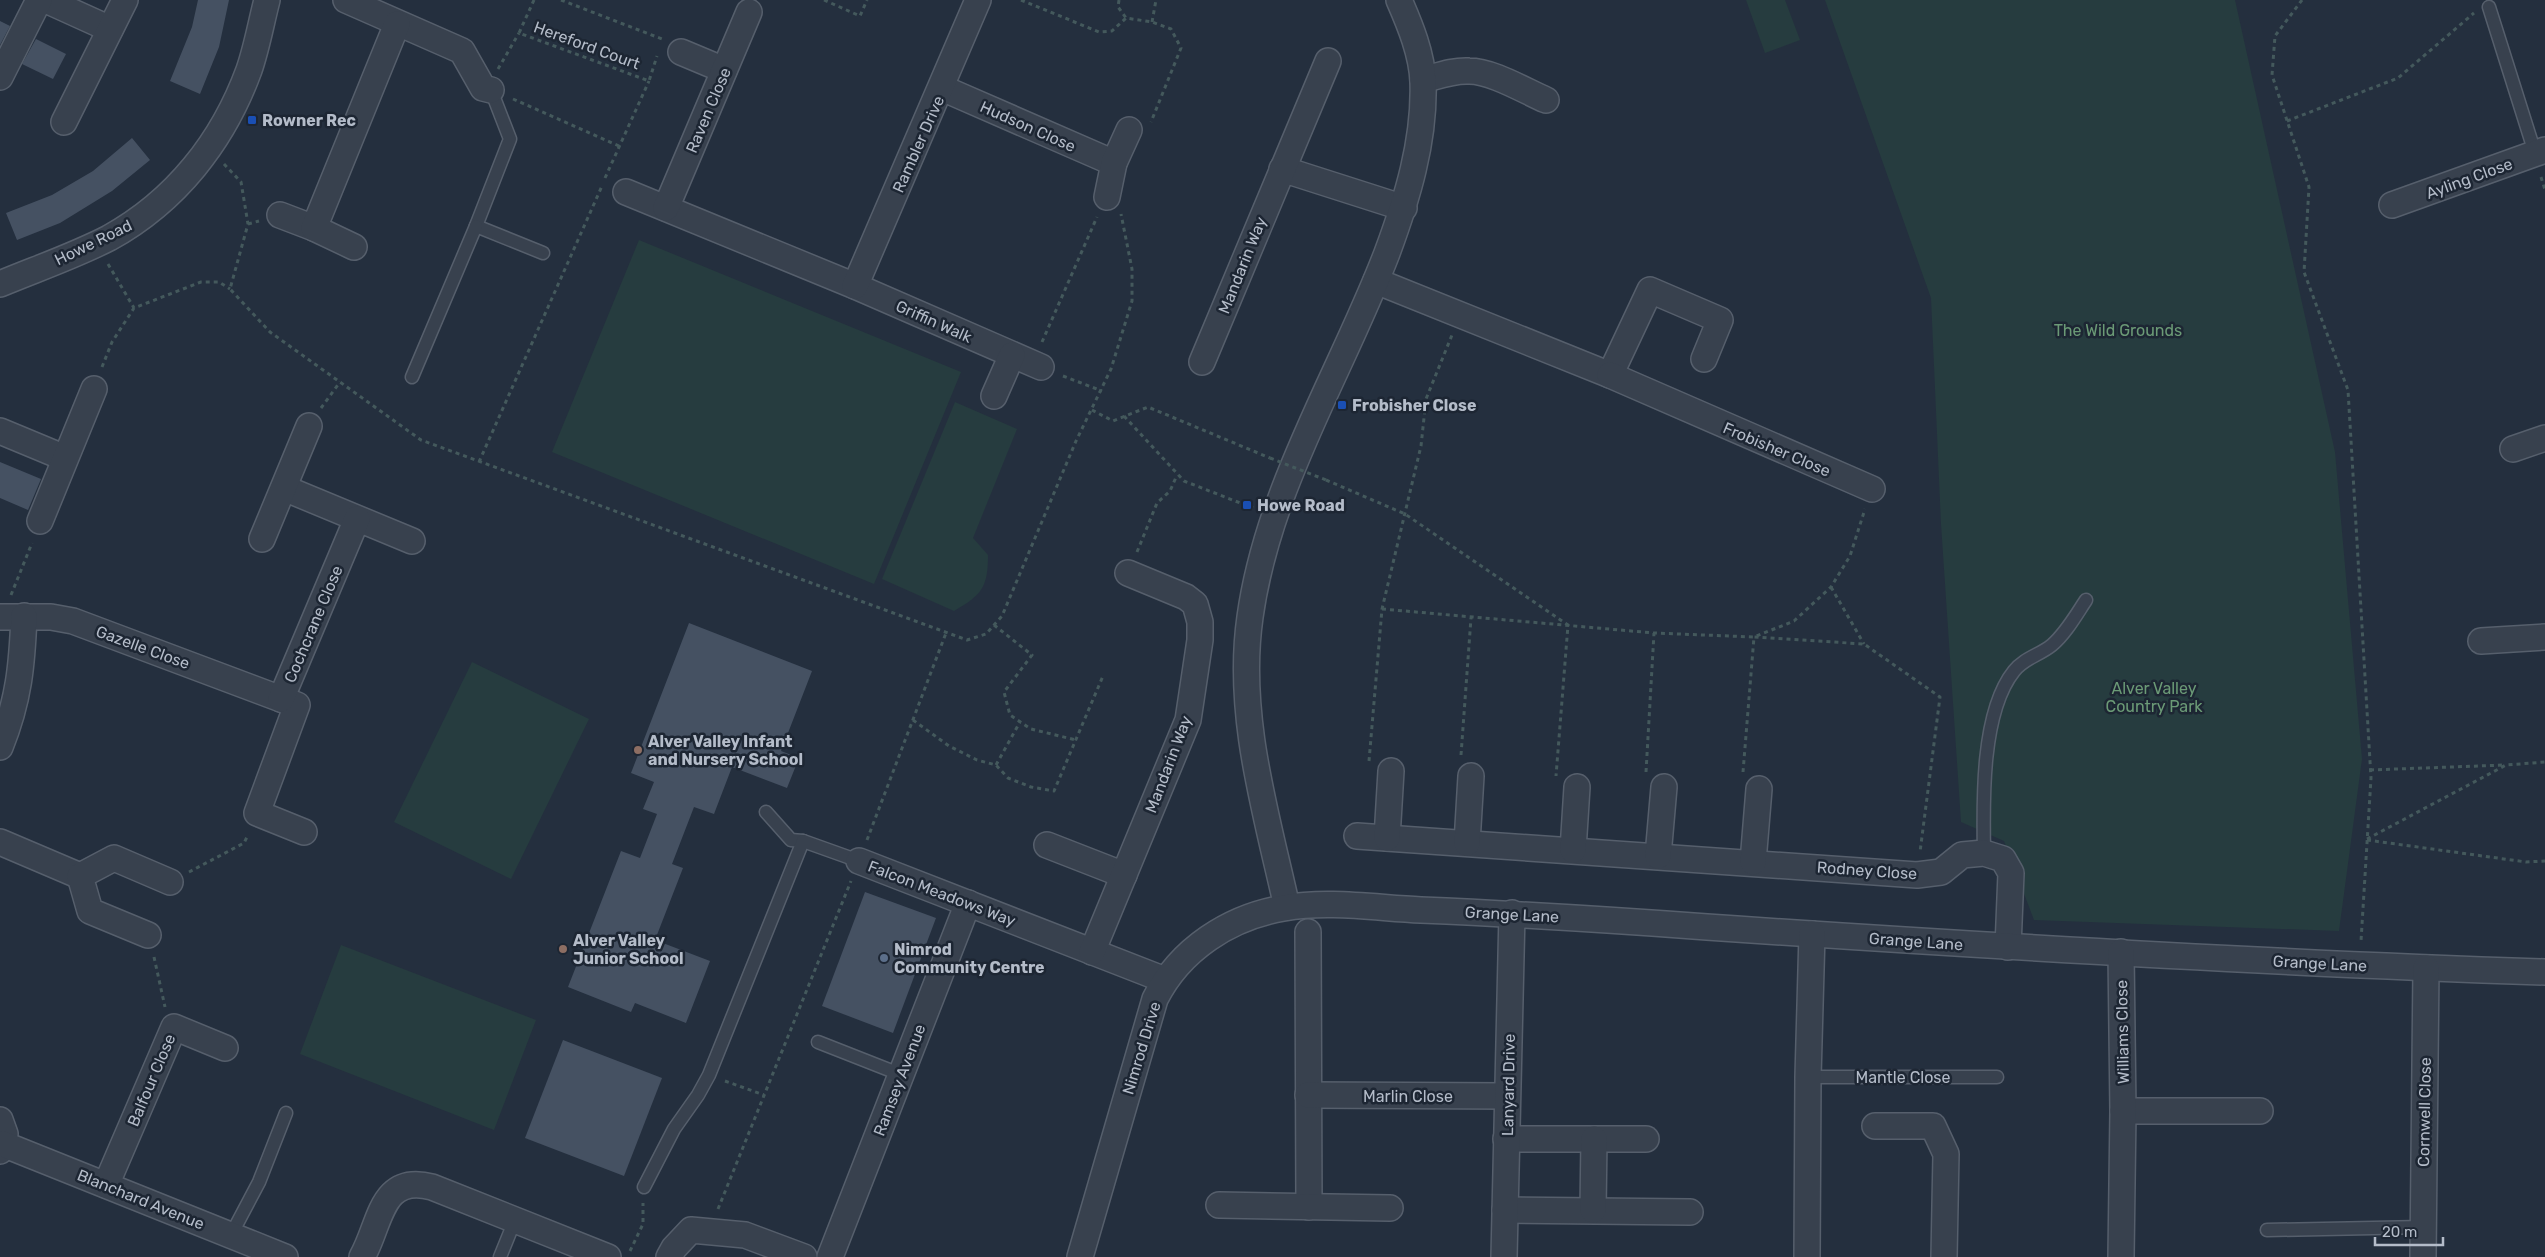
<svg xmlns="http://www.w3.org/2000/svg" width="2545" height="1257" viewBox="0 0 2545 1257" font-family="Rubik,sans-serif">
	<rect width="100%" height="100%" fill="#242f3e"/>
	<g fill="#263c3f">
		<polygon points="1746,0 1785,0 1800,40 1765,53"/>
		<polygon points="1825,0 2235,0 2335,452 2362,759 2339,931 2034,920 2004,841 1961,822 1941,524 1931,298"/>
		<polygon points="639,240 961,372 874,584 552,452"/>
		<path d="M955 402 1017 429 973 538 988 555C988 587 982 595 954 611L882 579Z"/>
		<polygon points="472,662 589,719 511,879 394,822"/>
		<polygon points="341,945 536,1020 494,1130 300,1054"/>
	</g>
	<g fill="#455162">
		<polygon points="198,0 229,0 219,47 200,94 170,81 192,27"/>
		<polygon points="0,21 10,26 0,45"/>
		<polygon points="36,39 66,54 53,79 22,64"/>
		<polygon points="132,138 150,160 112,191 60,223 17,240 6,213 52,195 93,171"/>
		<polygon points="0,462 41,479 28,510 0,498"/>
		<polygon points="689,623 812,671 781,751 799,758 787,788 732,767 714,814 694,807 672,864 683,868 655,940 710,961 686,1023 635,1003 631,1012 568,987 621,851 640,858 657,814 643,809 654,782 631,773"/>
		<polygon points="865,892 936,918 893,1033 822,1006"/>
		<polygon points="563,1040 662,1078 624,1176 525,1138"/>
	</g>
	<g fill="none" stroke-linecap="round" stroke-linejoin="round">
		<defs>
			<g id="lane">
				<polyline points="2489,7 2535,153"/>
				<polyline points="491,90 510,139 476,226 543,253"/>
				<polyline points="412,377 476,226"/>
				<polyline points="766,812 791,840 803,841"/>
				<path d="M1984 853C1983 802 1981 712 2014 671 2024 658 2040 655 2052 645 2066 633 2076 615 2086 600"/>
				<polyline points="818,1042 902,1075"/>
				<polyline points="1808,1077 1997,1077"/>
				<polyline points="644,1187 674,1129 698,1095 709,1075 803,841 859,861"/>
				<polyline points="2267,1230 2423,1227"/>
				<polyline points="231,1235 259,1182 286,1113"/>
				<polyline points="500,1257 515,1220"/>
			</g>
			<g id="street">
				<polyline points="46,0 110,29"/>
				<polyline points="346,0 462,51 483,88 491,90"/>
				<polyline points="681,52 724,70"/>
				<polyline points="0,77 39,0"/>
				<path d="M1423 80C1438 76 1454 70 1469 71 1492 71 1525 91 1546 100"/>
				<polyline points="942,88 1114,163"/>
				<polyline points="64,122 125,0"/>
				<polyline points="1282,169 1404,208"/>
				<polyline points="626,192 855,286 1041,367"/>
				<polyline points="1107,197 1114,163 1129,130"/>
				<polyline points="2392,205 2545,150"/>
				<polyline points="666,208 749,12"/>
				<polyline points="280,215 314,228"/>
				<polyline points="354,247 314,228 397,24"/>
				<polyline points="1376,281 1610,375 1650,290 1720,320 1704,359"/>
				<path d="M0 284C36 269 74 256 109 238 176 201 223 141 249 70 257 47 261 23 267 0"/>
				<polyline points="855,286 978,0"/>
				<polyline points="1202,362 1328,61"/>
				<polyline points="1610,375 1872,489"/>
				<polyline points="994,396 1012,355"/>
				<polyline points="0,431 65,458"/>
				<polyline points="2513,449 2545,438"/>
				<polyline points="284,488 412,541"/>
				<polyline points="40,521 94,389"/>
				<polyline points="262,539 309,426"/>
				<polyline points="0,617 51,617 73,621 297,705 257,813 304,832"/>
				<polyline points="2481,641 2545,637"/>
				<polyline points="281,699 357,519"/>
				<path d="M0 747C19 700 22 665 24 616"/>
				<polyline points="1357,836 1917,875 1941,872 1962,855 1984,853 2003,859 2011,873 2008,947"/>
				<polyline points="1387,838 1391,771"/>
				<polyline points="0,842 80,876"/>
				<polyline points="1467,843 1471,776"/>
				<polyline points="1047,845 1124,875"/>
				<polyline points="1573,850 1577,787"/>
				<polyline points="1658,856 1664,787"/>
				<polyline points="859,861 1165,980"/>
				<polyline points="1753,862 1759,789"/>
				<path d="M1287 907C1266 812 1236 715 1250 617 1268 487 1341 373 1387 253 1407 199 1425 141 1423 82 1422 54 1410 25 1399 0"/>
				<polyline points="1308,932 1309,1207"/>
				<polyline points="148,935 90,911 80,876 114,858 170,882"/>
				<polyline points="1092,952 1188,720 1200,640 1200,622 1195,604 1186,597 1128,573"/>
				<polyline points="1308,1095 1507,1096"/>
				<polyline points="2123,1111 2260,1111"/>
				<polyline points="0,1120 5,1134 0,1151"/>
				<polyline points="1875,1126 1933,1126 1946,1154 1944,1257"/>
				<polyline points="1506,1139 1646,1139"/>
				<polyline points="3,1144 285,1257"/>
				<polyline points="106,1185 174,1027 225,1048"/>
				<polyline points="1219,1205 1390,1208"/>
				<polyline points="1505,1210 1690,1212"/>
				<polyline points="1593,1210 1594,1139"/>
				<path d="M362 1257C381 1224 380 1173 432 1187L608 1257"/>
				<polyline points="669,1257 674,1248 691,1230 745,1235 804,1257"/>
				<polyline points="830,1257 968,903"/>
				<path d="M1080 1257 1155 999C1180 949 1230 917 1284 908 1328 900 1376 908 1421 910 1516 914 1611 920 1707 927 1986 946 2265 963 2545 972"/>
				<polyline points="1504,1257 1512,913"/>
				<polyline points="1807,1257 1808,1077 1812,934"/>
				<polyline points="2121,1257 2123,1111 2121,952"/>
				<polyline points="2423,1257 2426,968"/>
			</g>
		</defs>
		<use href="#lane" stroke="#565f6c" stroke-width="15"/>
		<use href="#street" stroke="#565f6c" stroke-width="28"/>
		<g stroke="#44595c" stroke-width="3" stroke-dasharray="4 4" stroke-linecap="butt">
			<polyline points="534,0 519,33 649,81 657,56"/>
			<polyline points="561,0 662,39"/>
			<polyline points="824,0 860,16 867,0"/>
			<polyline points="1021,0 1099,32 1112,31 1126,18 1152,22 1171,29 1181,48 1151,122"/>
			<polyline points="1119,0 1118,7 1126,18"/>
			<polyline points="2302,0 2275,36 2272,75 2309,187 2304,272 2348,390 2371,778 2361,941"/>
			<polyline points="1152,22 1156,0"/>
			<polyline points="498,69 519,33"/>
			<polyline points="513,99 619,146"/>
			<polyline points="2287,121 2398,78 2474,13"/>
			<polyline points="224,164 241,182 248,224 230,289 270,332 421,440 967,640 986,634 1002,616 1076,441 1111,369 1132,301 1132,269 1121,214"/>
			<polyline points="2541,177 2545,190"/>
			<polyline points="605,178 649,81"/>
			<polyline points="248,224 259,221"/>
			<polyline points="108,264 134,308"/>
			<polyline points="1042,342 1097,217"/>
			<polyline points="102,367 112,342 134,308 201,282 219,282 230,289"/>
			<polyline points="1063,376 1102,391"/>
			<polyline points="321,408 340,382"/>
			<polyline points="1092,410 1113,421 1148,407 1270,458"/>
			<polyline points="1124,416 1184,481 1253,508"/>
			<polyline points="479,462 602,186"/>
			<polyline points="1326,480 1405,514 1568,625 1556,776"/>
			<polyline points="1137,552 1157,503 1170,491 1177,475"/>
			<polyline points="1831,587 1864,644"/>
			<polyline points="11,595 32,543"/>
			<polyline points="1382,609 1654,633 1754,637 1794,621 1831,587 1850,556 1865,509"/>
			<polyline points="994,625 1032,655 1004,692 1010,715 1031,729 1076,740"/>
			<polyline points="913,720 949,746 977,760 996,765 1008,778 1031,787 1054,791 1103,676"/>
			<polyline points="1461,755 1471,618"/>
			<polyline points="1369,761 1382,609 1421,446 1426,399 1452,335"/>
			<polyline points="996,765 1020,722"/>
			<polyline points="2370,770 2505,765"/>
			<polyline points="1646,772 1654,633"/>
			<polyline points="1743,772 1754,637 1864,644 1940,697 1920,852"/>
			<polyline points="2367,839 2506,765 2545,762"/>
			<polyline points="867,840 946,633"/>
			<polyline points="2367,840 2526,862 2545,861"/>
			<polyline points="189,872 244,843 248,835"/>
			<polyline points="154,957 165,1007"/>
			<polyline points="725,1081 764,1095"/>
			<polyline points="718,1209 851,881"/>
			<polyline points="630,1251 643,1224 643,1203"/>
		</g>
		<use href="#lane" stroke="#38414e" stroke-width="12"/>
		<use href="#street" stroke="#38414e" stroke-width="25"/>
		<polyline stroke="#44595c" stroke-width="3" stroke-dasharray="4 4" stroke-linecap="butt" points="1270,458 1326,480"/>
	</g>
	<g fill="#1a4fb4" stroke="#1d2633" stroke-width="2">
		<rect x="247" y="115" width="10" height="10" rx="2.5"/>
		<rect x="1337" y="400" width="10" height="10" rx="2.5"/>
		<rect x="1242" y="500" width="10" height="10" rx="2.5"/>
	</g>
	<g fill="#8d6e63" stroke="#1d2633" stroke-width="2">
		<circle cx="638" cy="750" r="5"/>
		<circle cx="563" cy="949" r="5"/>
	</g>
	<circle fill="#5c6f8a" stroke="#1d2633" stroke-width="2" cx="884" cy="958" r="5"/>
	<g text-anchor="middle" stroke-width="5" stroke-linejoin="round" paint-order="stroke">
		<g font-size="16" fill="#b4bcc9" stroke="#1d2633">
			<text transform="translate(587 45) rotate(20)" y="6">Hereford Court</text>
			<text transform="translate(708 110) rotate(-67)" y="6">Raven Close</text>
			<text transform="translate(1028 126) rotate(24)" y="6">Hudson Close</text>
			<text transform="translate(918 144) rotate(-66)" y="6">Rambler Drive</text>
			<text transform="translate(2469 178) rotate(-20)" y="6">Ayling Close</text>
			<text transform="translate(93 242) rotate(-26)" y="6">Howe Road</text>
			<text transform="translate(1242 265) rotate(-68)" y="6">Mandarin Way</text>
			<text transform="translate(934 321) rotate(24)" y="6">Griffin Walk</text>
			<text transform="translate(1777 449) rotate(23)" y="6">Frobisher Close</text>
			<text transform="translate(313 624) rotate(-67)" y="6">Cochcrane Close</text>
			<text transform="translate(143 647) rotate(20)" y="6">Gazelle Close</text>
			<text transform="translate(1168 764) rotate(-69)" y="6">Mandarin Way</text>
			<text transform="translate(1867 870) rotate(4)" y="6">Rodney Close</text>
			<text transform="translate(942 893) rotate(21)" y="6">Falcon Meadows Way</text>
			<text transform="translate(1512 914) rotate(3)" y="6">Grange Lane</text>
			<text transform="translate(1916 941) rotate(4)" y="6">Grange Lane</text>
			<text transform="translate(2320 963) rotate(3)" y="6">Grange Lane</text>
			<text transform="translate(2122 1032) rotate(-91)" y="6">Williams Close</text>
			<text transform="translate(1141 1048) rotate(-73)" y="6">Nimrod Drive</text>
			<text x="1903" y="1083">Mantle Close</text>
			<text transform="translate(151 1080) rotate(-67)" y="6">Balfour Close</text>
			<text transform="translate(899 1080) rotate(-69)" y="6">Ramsey Avenue</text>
			<text transform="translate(1508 1085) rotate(-89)" y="6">Lanyard Drive</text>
			<text x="1408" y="1102">Marlin Close</text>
			<text transform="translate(2424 1112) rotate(-89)" y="6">Cornwell Close</text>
			<text transform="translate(141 1199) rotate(22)" y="6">Blanchard Avenue</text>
		</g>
		<g font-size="16" font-weight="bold" fill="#b4bcc9" stroke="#1d2633" text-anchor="start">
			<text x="262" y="126">Rowner Rec</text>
			<text x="1352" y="411">Frobisher Close</text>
			<text x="1257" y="511">Howe Road</text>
			<text x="648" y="747">Alver Valley Infant<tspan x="648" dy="18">and Nursery School</tspan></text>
			<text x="573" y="946">Alver Valley<tspan x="573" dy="18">Junior School</tspan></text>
			<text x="894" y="955">Nimrod<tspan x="894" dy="18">Community Centre</tspan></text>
		</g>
		<g font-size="16" fill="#6b9a76" stroke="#1d2633">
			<text x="2118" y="336">The Wild Grounds</text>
			<text x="2154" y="694">Alver Valley<tspan x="2154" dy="18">Country Park</tspan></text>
		</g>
	</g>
	<path d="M2375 1237v8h68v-8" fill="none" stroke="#b4bcc9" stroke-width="2.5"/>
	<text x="2382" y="1237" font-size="15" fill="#b4bcc9" stroke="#1d2633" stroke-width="4" paint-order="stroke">20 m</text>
</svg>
